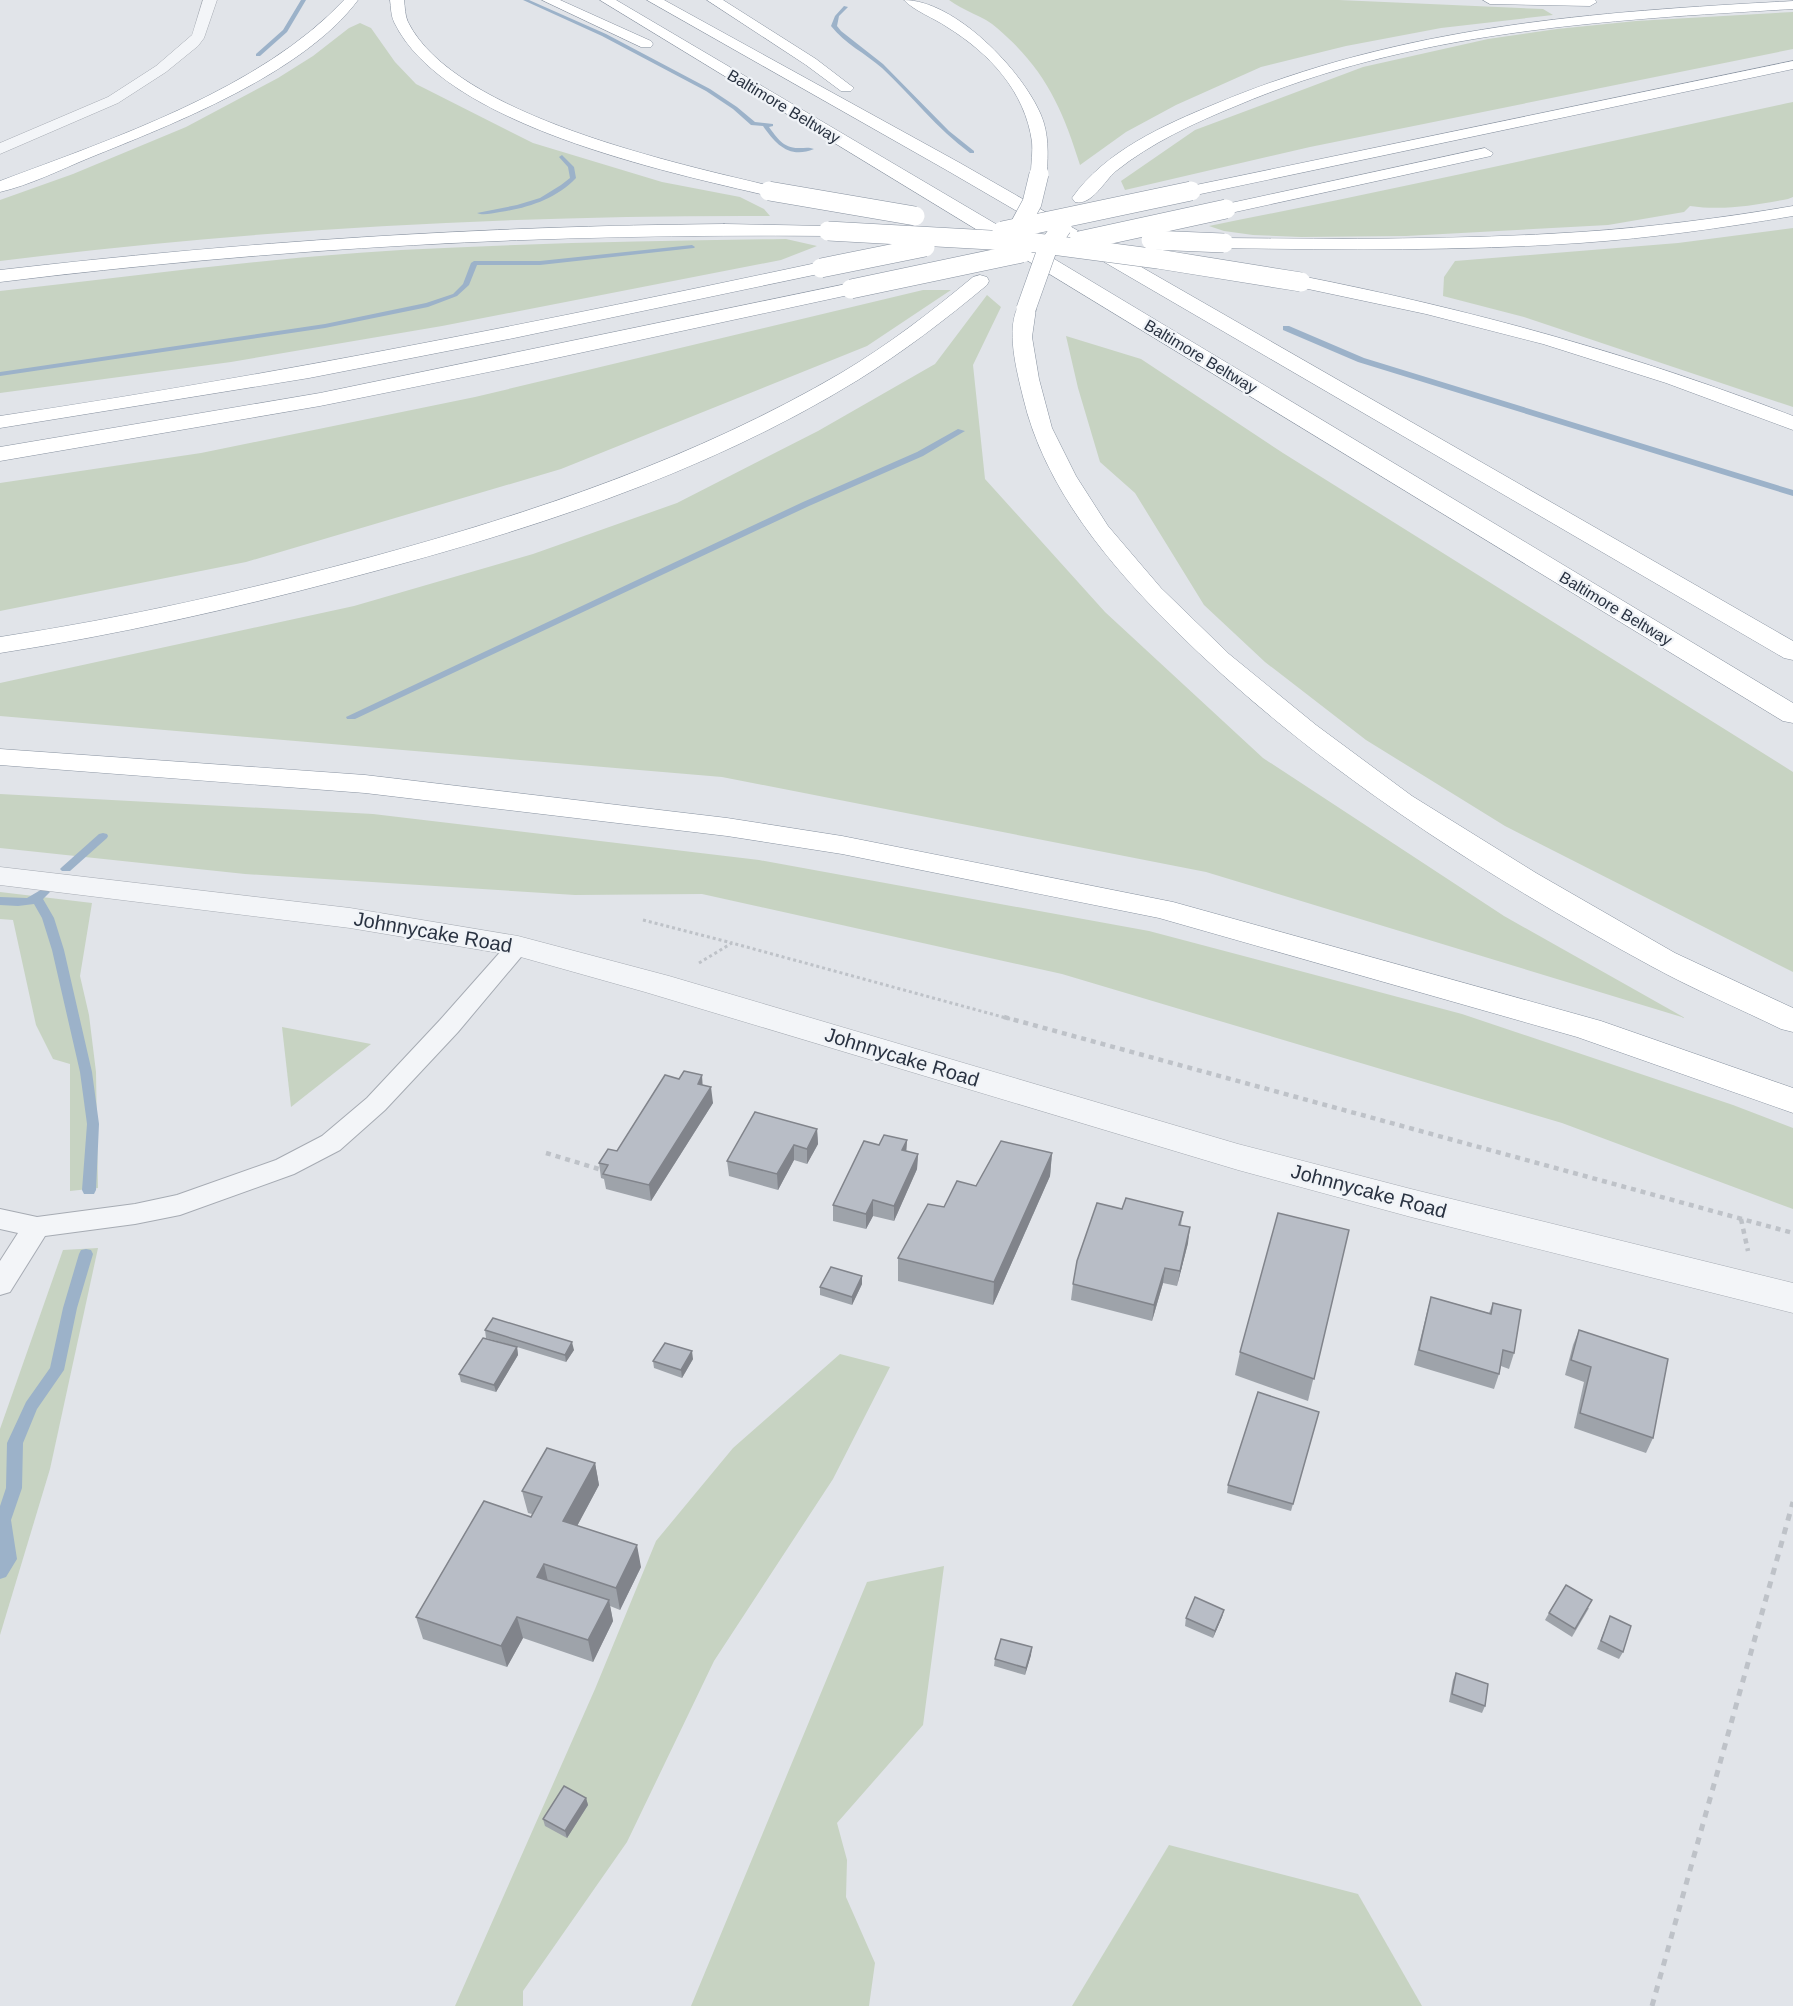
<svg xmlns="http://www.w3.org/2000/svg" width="1793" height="2006" viewBox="0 0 1793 2006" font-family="Arial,sans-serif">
	<rect width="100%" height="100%" fill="#e1e4e9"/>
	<g fill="#c7d3c2">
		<path d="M949 0H1339L1543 9 1553 15 1441 28 1346 46 1261 67 1176 105 1126 132 1080 165C1062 107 1044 68 997 28 984 16 963 11 949 0Z"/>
		<polygon points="1793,12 1793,49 1310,147 1125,190 1121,181 1195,130 1363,67 1488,39 1557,29 1636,21"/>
		<path d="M360 23 371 28 395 62 416 84 533 143 662 182 740 197 764 209 770 216C513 215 255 229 0 261V200L73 174 186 127 278 78 313 56 349 28Z"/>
		<path d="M1793 102V197L1788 199C1755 205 1724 211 1690 206L1684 212 1608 225 1406 236 1301 237 1253 235 1224 231 1209 226C1405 187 1599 144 1793 102Z"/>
		<polygon points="1793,228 1793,407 1524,317 1443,296 1444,277 1455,261 1678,243"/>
		<path d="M786 239 817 246 781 260 442 326 231 362 0 393V291C133 276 267 258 401 250 529 243 657 241 786 239Z"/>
		<polygon points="923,290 951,290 867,346 561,469 246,562 0,611 0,483 201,453 475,397"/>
		<polygon points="987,295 1001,307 973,365 985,479 1105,612 1263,758 1504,916 1685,1018 1206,872 722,777 0,716 0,683 354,606 533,554 677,503 818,431 935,364"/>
		<polygon points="1066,336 1141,359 1283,453 1793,772 1793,972 1505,826 1366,740 1265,662 1204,605 1135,493 1100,462 1078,388"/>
		<polygon points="0,794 373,814 759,860 1149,931 1462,1014 1733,1105 1793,1128 1793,1209 1562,1123 1062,974 702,894 575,895 245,874 0,848"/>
		<polygon points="0,892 92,903 80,976 89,1015 96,1072 98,1188 70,1191 70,1064 53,1059 36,1025 13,920 0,919"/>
		<polygon points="282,1027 371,1044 291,1107"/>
		<polygon points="98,1248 50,1469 0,1635 0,1429 63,1250"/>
		<polygon points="840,1354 890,1367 833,1479 714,1661 627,1842 523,1991 523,2006 455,2006 595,1689 656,1541 733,1448"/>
		<polygon points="944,1566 923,1725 837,1823 847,1860 846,1897 875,1963 869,2006 691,2006 867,1582"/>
		<polygon points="1169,1845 1358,1894 1422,2006 1072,2006"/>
	</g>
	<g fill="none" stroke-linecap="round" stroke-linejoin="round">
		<g fill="#9cb2c9" fill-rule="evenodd">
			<polygon points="301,0 306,0 287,32 260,56 256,56 256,54 283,30"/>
			<path d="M523 0H529L606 34 710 89 737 107 755 122 773 124V126L769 127C777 138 784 149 800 148 805 148 809 147 814 149 790 159 776 145 763 126L751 125 733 109 706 91 602 36Z"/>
			<path d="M844 6 848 7 839 16 837 26 841 31 883 64 949 131 974 151V153H970C937 129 912 96 882 68 865 53 845 44 831 26L835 16Z"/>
			<path d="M562 155 574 167 576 178C556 199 528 208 500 212 492 213 483 216 477 213L517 205 540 198 561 185 570 178 568 167 559 157Z"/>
			<polygon points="692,245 695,247 694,248 540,265 477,265 469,285 457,296 428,307 325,328 0,376 0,372 325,324 426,303 453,294 463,284 471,263 474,261 540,261"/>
			<polygon points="1283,326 1289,326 1364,358 1793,490 1793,496 1358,362 1283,330"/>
			<polygon points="958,429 965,431 923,456 809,506 355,719 347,719 346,717 803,502 917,452"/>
			<polygon points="103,833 107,834 108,836 107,838 70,871 62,871 60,869 62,867 99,834"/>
			<polygon points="44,888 50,892 43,899 54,918 64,950 92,1072 99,1124 96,1190 94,1194 84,1194 82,1190 87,1124 80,1072 52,950 42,918 34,904 18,906 0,905 0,897 27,898"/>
			<polygon points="86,1249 91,1250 93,1254 77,1308 64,1370 37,1409 23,1443 22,1488 11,1520 17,1559 6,1577 0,1579 0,1506 6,1488 7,1443 26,1402 50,1368 63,1308 79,1254 81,1250"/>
		</g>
		<defs>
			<polygon id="lane" points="518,939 526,941 530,946 526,951 458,1032 385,1110 340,1150 294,1174 180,1215 135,1224 45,1236 10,1292 0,1295 0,1261 18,1233 0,1229 0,1209 37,1217 135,1204 177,1195 276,1160 322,1136 367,1098 440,1020 510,941"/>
			<g id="street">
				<polygon points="203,0 217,0 204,38 198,46 166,72 118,103 0,154 0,143 108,97 156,66 192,35"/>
				<polygon points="0,867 350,908 518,936 669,976 1238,1144 1411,1189 1793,1283 1793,1313 1411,1217 1238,1170 645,992 517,956 350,928 0,885"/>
			</g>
			<g id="highway">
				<path d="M344 0H358C303 74 173 124 89 158 60 170 30 185 0 192V181C112 139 261 89 344 0Z"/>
				<path d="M390 0H404C405 7 405 16 408 22 455 116 679 164 775 187L778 191 775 195 769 196C667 172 443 125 394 22 391 16 391 7 390 0Z"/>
				<polygon points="542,0 560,0 651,41 653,44 651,47 641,47"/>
				<polygon points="600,0 616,0 1001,227 1793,703 1793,723 1783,721"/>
				<polygon points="647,0 664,0 960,163 1793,641 1793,660 1784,658 948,171"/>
				<polygon points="707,0 723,0 816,59 854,88 851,91 841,91 806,65"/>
				<path d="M904 0C955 0 1022 70 1041 115 1049 134 1048 153 1047 174L1045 178H1033L1031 174C1031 163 1033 152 1032 142 1025 91 989 53 947 27 934 18 914 11 904 0Z"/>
				<polygon points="1483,0 1595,0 1597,2 1590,6 1490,4"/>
				<path d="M1793 1V9C1604 20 1412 31 1236 106 1194 123 1151 143 1116 171 1104 181 1092 206 1075 202L1072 198C1105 151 1164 125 1215 104 1404 25 1591 12 1793 1Z"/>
				<polygon points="1793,61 1793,69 1191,196 1185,195 1182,191 1185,187 1191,186"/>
				<polygon points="1485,148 1493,153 1491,156 1226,214 1220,213 1217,209 1220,205 1226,204"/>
				<path d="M1793 206V216C1722 228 1652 238 1580 243 1462 251 1343 250 1224 248L1218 247 1215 243 1218 239 1224 238C1343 239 1462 240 1580 232 1652 227 1722 218 1793 206Z"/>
				<path d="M724 224 828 226 834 227 837 231 834 235 828 236C549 233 277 248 0 282V270C241 242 482 226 724 224Z"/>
				<path d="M821 262 828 264 830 268 828 272 514 338 309 378 0 428V416C276 375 548 320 821 262Z"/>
				<path d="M980 275 987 277 989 281 987 285C945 320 903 352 858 380 702 476 521 533 345 579 232 609 116 635 0 653V637C125 618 249 590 371 557 533 513 696 458 841 373 888 345 931 312 973 277Z"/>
				<path d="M1301 276C1469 309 1633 354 1793 416V430L1666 383 1543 344 1426 314 1294 286 1292 282 1294 278Z"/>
				<polygon points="851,283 858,285 860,289 858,293 533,363 320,406 0,461 0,447 320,393"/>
				<path d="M1026 303 1033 305 1036 309 1032 337 1039 379 1052 428 1076 476 1108 526 1161 588 1229 654 1316 725 1412 796 1536 873 1675 953 1793 1008V1032L1781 1029C1738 1008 1693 989 1651 966 1480 873 1311 765 1172 627 1108 563 1044 487 1023 397 1017 372 1005 328 1019 305Z"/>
				<polygon points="0,749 365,775 727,818 842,836 1173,902 1601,1021 1793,1088 1793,1113 1577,1037 1159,918 842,854 727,836 365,793 0,765"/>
			</g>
		</defs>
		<use href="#lane" stroke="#a6abb3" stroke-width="2"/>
		<use href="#street" stroke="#a6abb3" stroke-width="1"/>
		<use href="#highway" stroke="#8892a0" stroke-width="1"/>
		<g stroke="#bec2c8" stroke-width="3" stroke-dasharray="3 3" stroke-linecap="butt">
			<polyline points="643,920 732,943"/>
			<polyline points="699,963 732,943 1010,1019"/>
		</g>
		<g stroke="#bec2c8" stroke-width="4.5" stroke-dasharray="5 5" stroke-linecap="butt">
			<polyline points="1004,1017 1793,1233"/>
			<polyline points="546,1153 602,1170"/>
			<polyline points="1741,1219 1748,1251"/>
		</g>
		<polyline stroke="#bec2c8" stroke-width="5" stroke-dasharray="7 7" stroke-linecap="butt" points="1652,2006 1793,1502"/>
		<use href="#lane" fill="#f3f5f8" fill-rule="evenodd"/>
		<use href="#street" fill="#f3f5f8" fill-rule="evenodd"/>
		<use href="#highway" fill="#fff" fill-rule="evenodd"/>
		<defs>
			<g id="highway-bridge">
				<polyline points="769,191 915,216"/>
				<polyline points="828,231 1029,242 1158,259 1301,282"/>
				<polyline points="1002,231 1191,191"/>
				<polyline points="1012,240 1032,203 1039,174"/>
				<polyline points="1151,240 1224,243"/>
				<polyline points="1079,241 1226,209"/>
				<polyline points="821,268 925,247"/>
				<polyline points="851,289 1022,253"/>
				<polyline points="1026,309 1048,247 1062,227"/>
			</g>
		</defs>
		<use href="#highway-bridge" stroke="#8892a0" stroke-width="20" stroke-linecap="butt"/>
		<use href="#highway-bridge" stroke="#fff" stroke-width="19"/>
	</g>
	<g fill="#9ea3aa">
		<polygon points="679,1079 703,1085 713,1103 651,1201 606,1189 604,1179 601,1178 599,1163 617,1151"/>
		<polygon points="817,1129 818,1144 807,1164 794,1160 778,1190 729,1176 727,1161"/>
		<polygon points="907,1140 906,1151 918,1154 917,1169 894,1221 873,1216 866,1229 833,1221 833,1205 879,1145"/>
		<polygon points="1052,1153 1050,1176 993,1305 898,1281 898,1258 944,1207 976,1186"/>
		<polygon points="1122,1209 1183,1212 1181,1225 1188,1243 1177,1286 1163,1283 1152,1321 1071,1300 1073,1284"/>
		<polygon points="1349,1230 1308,1401 1235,1375 1240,1352"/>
		<polygon points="862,1276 862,1284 852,1305 820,1295 820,1287"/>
		<polygon points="1431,1297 1489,1313 1493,1303 1514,1353 1509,1369 1501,1366 1499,1374 1494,1389 1414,1365 1427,1312"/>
		<polygon points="485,1330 574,1350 566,1362 517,1347 518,1355 496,1392 461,1382 459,1374 514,1346 486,1338"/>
		<polygon points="1579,1330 1653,1438 1646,1453 1574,1428 1584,1382 1565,1375 1573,1345"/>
		<polygon points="693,1359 682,1378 654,1368 653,1361"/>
		<polygon points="1319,1412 1291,1511 1227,1493 1228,1485"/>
		<polygon points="595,1463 599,1485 577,1526 641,1567 620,1610 610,1606 613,1621 593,1662 523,1638 507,1667 423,1639 416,1617 531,1517 532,1514 528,1513 522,1491"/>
		<polygon points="1589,1608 1572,1637 1545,1620 1549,1613"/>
		<polygon points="1224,1610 1222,1617 1213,1638 1185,1626 1186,1618"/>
		<polygon points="1610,1616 1623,1652 1619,1659 1597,1649"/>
		<polygon points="1031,1655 1025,1675 994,1666 995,1659"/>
		<polygon points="1456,1673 1485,1706 1482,1713 1449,1702 1453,1680"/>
		<polygon points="586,1798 588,1805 567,1838 545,1826 543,1819"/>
	</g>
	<g fill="#81848b">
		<polygon points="702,1075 703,1091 698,1084"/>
		<polygon points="711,1087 713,1103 651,1201 649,1185"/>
		<polygon points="817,1129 818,1144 807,1164 807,1149"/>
		<polygon points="907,1140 906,1156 902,1150"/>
		<polygon points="794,1145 794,1160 778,1190 777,1174"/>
		<polygon points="1052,1153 1050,1176 993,1305 994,1282"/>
		<polygon points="918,1154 917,1169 894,1221 894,1206"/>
		<polygon points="873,1200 873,1216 866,1229 866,1214"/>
		<polygon points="1190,1227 1188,1243 1177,1286 1180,1271"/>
		<polygon points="1165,1268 1163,1283 1152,1321 1154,1305"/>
		<polygon points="862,1276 862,1284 852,1305 852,1297"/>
		<polygon points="572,1342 574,1350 566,1362 565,1355"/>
		<polygon points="517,1347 518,1355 496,1392 494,1385"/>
		<polygon points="692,1351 693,1359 682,1378 681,1370"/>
		<polygon points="595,1463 599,1485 568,1543 563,1521"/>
		<polygon points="637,1545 641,1567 620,1610 616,1588"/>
		<polygon points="544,1564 549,1586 537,1577"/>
		<polygon points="609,1600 613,1621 593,1662 588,1640"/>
		<polygon points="1224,1610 1222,1617 1213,1638 1215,1631"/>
		<polygon points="517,1617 523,1638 507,1667 501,1646"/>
		<polygon points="1032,1647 1031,1655 1025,1675 1026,1668"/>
		<polygon points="586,1798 588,1805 567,1838 565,1831"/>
	</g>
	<g fill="#b8bdc6" stroke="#81848b" stroke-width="1.5">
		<polygon points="684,1071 702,1075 698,1084 711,1087 649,1185 603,1174 608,1165 599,1163 608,1149 617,1151 665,1075 679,1079"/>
		<polygon points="755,1112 817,1129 807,1149 794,1145 777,1174 727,1161"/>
		<polygon points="884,1135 907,1140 902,1150 918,1154 894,1206 873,1200 866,1214 833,1205 864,1141 879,1145"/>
		<polygon points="1001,1141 1052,1153 994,1282 898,1258 928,1204 944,1207 957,1181 976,1186"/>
		<polygon points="1126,1198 1183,1212 1179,1225 1190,1227 1180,1271 1165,1268 1154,1305 1073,1284 1077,1261 1097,1203 1122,1209"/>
		<polygon points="1278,1213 1349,1230 1314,1379 1240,1352"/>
		<polygon points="831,1267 862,1276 852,1297 820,1287"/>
		<polygon points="1431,1297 1491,1314 1493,1303 1521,1310 1514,1353 1503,1350 1499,1374 1419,1350"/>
		<polygon points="493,1318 572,1342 565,1355 485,1330"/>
		<polygon points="1579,1330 1668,1359 1653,1438 1580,1413 1591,1367 1571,1360"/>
		<polygon points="483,1338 517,1347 494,1385 459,1374"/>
		<polygon points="665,1343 692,1351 681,1370 653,1361"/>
		<polygon points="1258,1392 1319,1412 1293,1504 1228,1485"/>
		<polygon points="547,1448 595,1463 563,1521 637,1545 616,1588 544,1564 537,1577 609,1600 588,1640 517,1617 501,1646 416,1617 484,1501 531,1517 542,1497 522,1491"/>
		<polygon points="1566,1585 1592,1600 1575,1629 1549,1613"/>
		<polygon points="1195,1597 1224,1610 1215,1631 1186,1618"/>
		<polygon points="1610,1616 1631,1626 1623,1652 1601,1641"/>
		<polygon points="1001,1639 1032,1647 1026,1668 995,1659"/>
		<polygon points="1456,1673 1488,1684 1485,1706 1452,1694"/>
		<polygon points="564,1786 586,1798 565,1831 543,1819"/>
	</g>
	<g text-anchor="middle" stroke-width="4.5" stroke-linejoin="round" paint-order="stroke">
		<g font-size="16" fill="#293241" stroke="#f0f3f7">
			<text transform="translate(784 106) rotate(31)" y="6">Baltimore Beltway</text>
			<text transform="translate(1201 356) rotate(31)" y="6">Baltimore Beltway</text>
			<text transform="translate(1616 608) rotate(31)" y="6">Baltimore Beltway</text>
		</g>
		<g font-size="20" fill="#293241" stroke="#f0f3f7">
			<text transform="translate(433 932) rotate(10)" y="7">Johnnycake Road</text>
			<text transform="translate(902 1057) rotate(17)" y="7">Johnnycake Road</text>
			<text transform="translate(1369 1191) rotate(15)" y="7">Johnnycake Road</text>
		</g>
	</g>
</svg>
